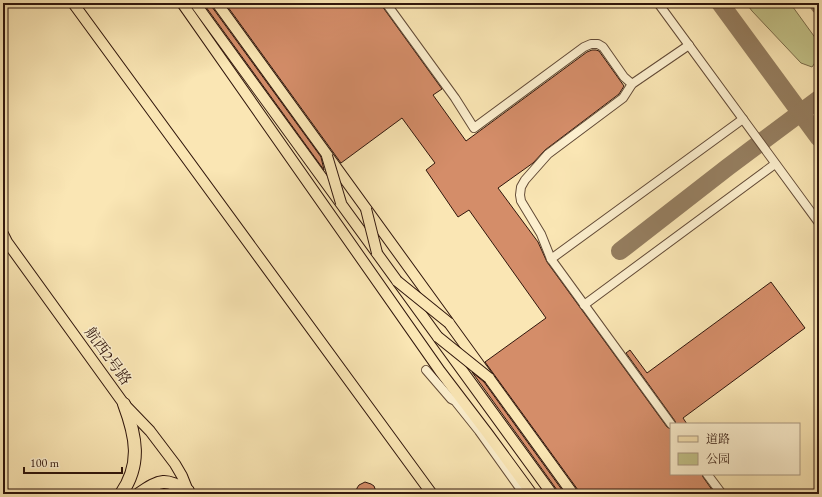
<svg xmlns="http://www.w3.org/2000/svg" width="822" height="497" viewBox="0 0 822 497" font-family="'EB Garamond','Noto Serif SC',serif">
	<rect width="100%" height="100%" fill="#fae6b4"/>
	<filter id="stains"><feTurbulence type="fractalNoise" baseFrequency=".005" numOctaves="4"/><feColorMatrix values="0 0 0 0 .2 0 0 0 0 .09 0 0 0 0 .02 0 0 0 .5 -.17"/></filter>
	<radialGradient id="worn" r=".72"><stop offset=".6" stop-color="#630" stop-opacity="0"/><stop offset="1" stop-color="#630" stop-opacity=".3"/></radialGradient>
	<polygon fill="#c3c389" stroke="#7a6c4a" points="746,3 790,3 819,43 819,57 812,67 801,63 752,11"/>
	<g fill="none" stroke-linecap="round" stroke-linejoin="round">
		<g stroke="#957e60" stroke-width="18">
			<polyline points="720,3 819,138"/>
			<polyline points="818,3 819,5"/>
			<polyline points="620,251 728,167 819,99"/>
		</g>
	</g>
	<g fill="#d48d69" stroke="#30160c">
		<polygon points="203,3 211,3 212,7 321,157 324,170"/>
		<polygon points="225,3 381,3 382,6 442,89 433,95 466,141 587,52 592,50 596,50 599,51 624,86 619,94 545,150 533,163 498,188 538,242 547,262 667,427 671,429 671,474 702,474 703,477 715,494 579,494 578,490 485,362 546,318 469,210 458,217 426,170 435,163 402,118 341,163"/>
		<polygon points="771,282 805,328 683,418 687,424 676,424 675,421 626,353 630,350 647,373"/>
		<polygon points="472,372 484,382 565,494 558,494 557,490"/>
		<polygon points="365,482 371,484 374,486 377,494 356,494 357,488 359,485"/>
	</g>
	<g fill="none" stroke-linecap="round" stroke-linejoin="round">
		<defs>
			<g id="minor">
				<polyline points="386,3 455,98 474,128 584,47 591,44 598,44 603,47 624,77 632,84"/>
				<polyline points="658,3 819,223"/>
				<polyline points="551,259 541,234 521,201 520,195 521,187 525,180 548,154 623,98 632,84 689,45"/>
				<polyline points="584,305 775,164"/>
				<polyline points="426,370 451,399 455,401 479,431 524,494"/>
				<polyline points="671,424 551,259 743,119"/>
				<polyline points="707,474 722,494"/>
			</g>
			<g id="major">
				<polyline points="73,3 432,494"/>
				<polyline points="182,3 440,371 488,434 532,494"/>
				<polyline points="195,3 552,494"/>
				<polyline points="217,3 573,494"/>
				<polyline points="3,234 7,242 124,404 150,431 175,464 182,476 188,491 191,494"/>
			</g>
			<g id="highway">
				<path d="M121 494C142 464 136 436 124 404"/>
				<path d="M139 494C160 479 166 478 188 491"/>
			</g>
		</defs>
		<use href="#minor" stroke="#624a36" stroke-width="10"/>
		<use href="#major" stroke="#30160c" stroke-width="12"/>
		<use href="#highway" stroke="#30160c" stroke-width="14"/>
		<use href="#minor" stroke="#fcefce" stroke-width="8"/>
		<use href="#major" stroke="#fae6b4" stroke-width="10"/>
		<use href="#highway" stroke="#fae6b4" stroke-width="12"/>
		<defs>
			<g id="major-bridge">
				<polyline points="327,156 341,203"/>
				<polyline points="366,209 377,253"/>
				<polyline points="397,281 449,323"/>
				<polyline points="438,337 489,378"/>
			</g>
		</defs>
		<use href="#major-bridge" stroke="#30160c" stroke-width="12" stroke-linecap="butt"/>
		<use href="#major-bridge" stroke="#fae6b4" stroke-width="10"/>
	</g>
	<g text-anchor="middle" stroke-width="3" stroke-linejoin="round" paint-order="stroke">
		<g font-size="15" fill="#30160c" stroke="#fcefce">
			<text transform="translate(108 356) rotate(54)" y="5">航西2号路</text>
		</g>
	</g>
	<rect width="822" height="497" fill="none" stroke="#fae6b4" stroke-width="16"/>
	<rect x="4" y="4" width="814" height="489" fill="none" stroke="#30160c" stroke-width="2"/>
	<rect x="8" y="8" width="806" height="481" fill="none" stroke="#30160c"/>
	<rect x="670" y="423" width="130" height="52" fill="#fcefce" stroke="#aa9880"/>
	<rect x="678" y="436" width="20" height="6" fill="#fae6b4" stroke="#aa9880"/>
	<text x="706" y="443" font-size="12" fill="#30160c">道路</text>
	<rect x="678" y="453" width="20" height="12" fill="#c3c389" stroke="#aa9880"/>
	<text x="706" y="463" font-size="12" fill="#30160c">公园</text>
	<path d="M24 467v6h98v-6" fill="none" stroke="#30160c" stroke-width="2"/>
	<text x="30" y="467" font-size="12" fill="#30160c" stroke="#fcefce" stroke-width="3" paint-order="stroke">100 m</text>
	<rect width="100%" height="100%" filter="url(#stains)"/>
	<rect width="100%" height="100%" fill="url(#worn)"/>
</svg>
